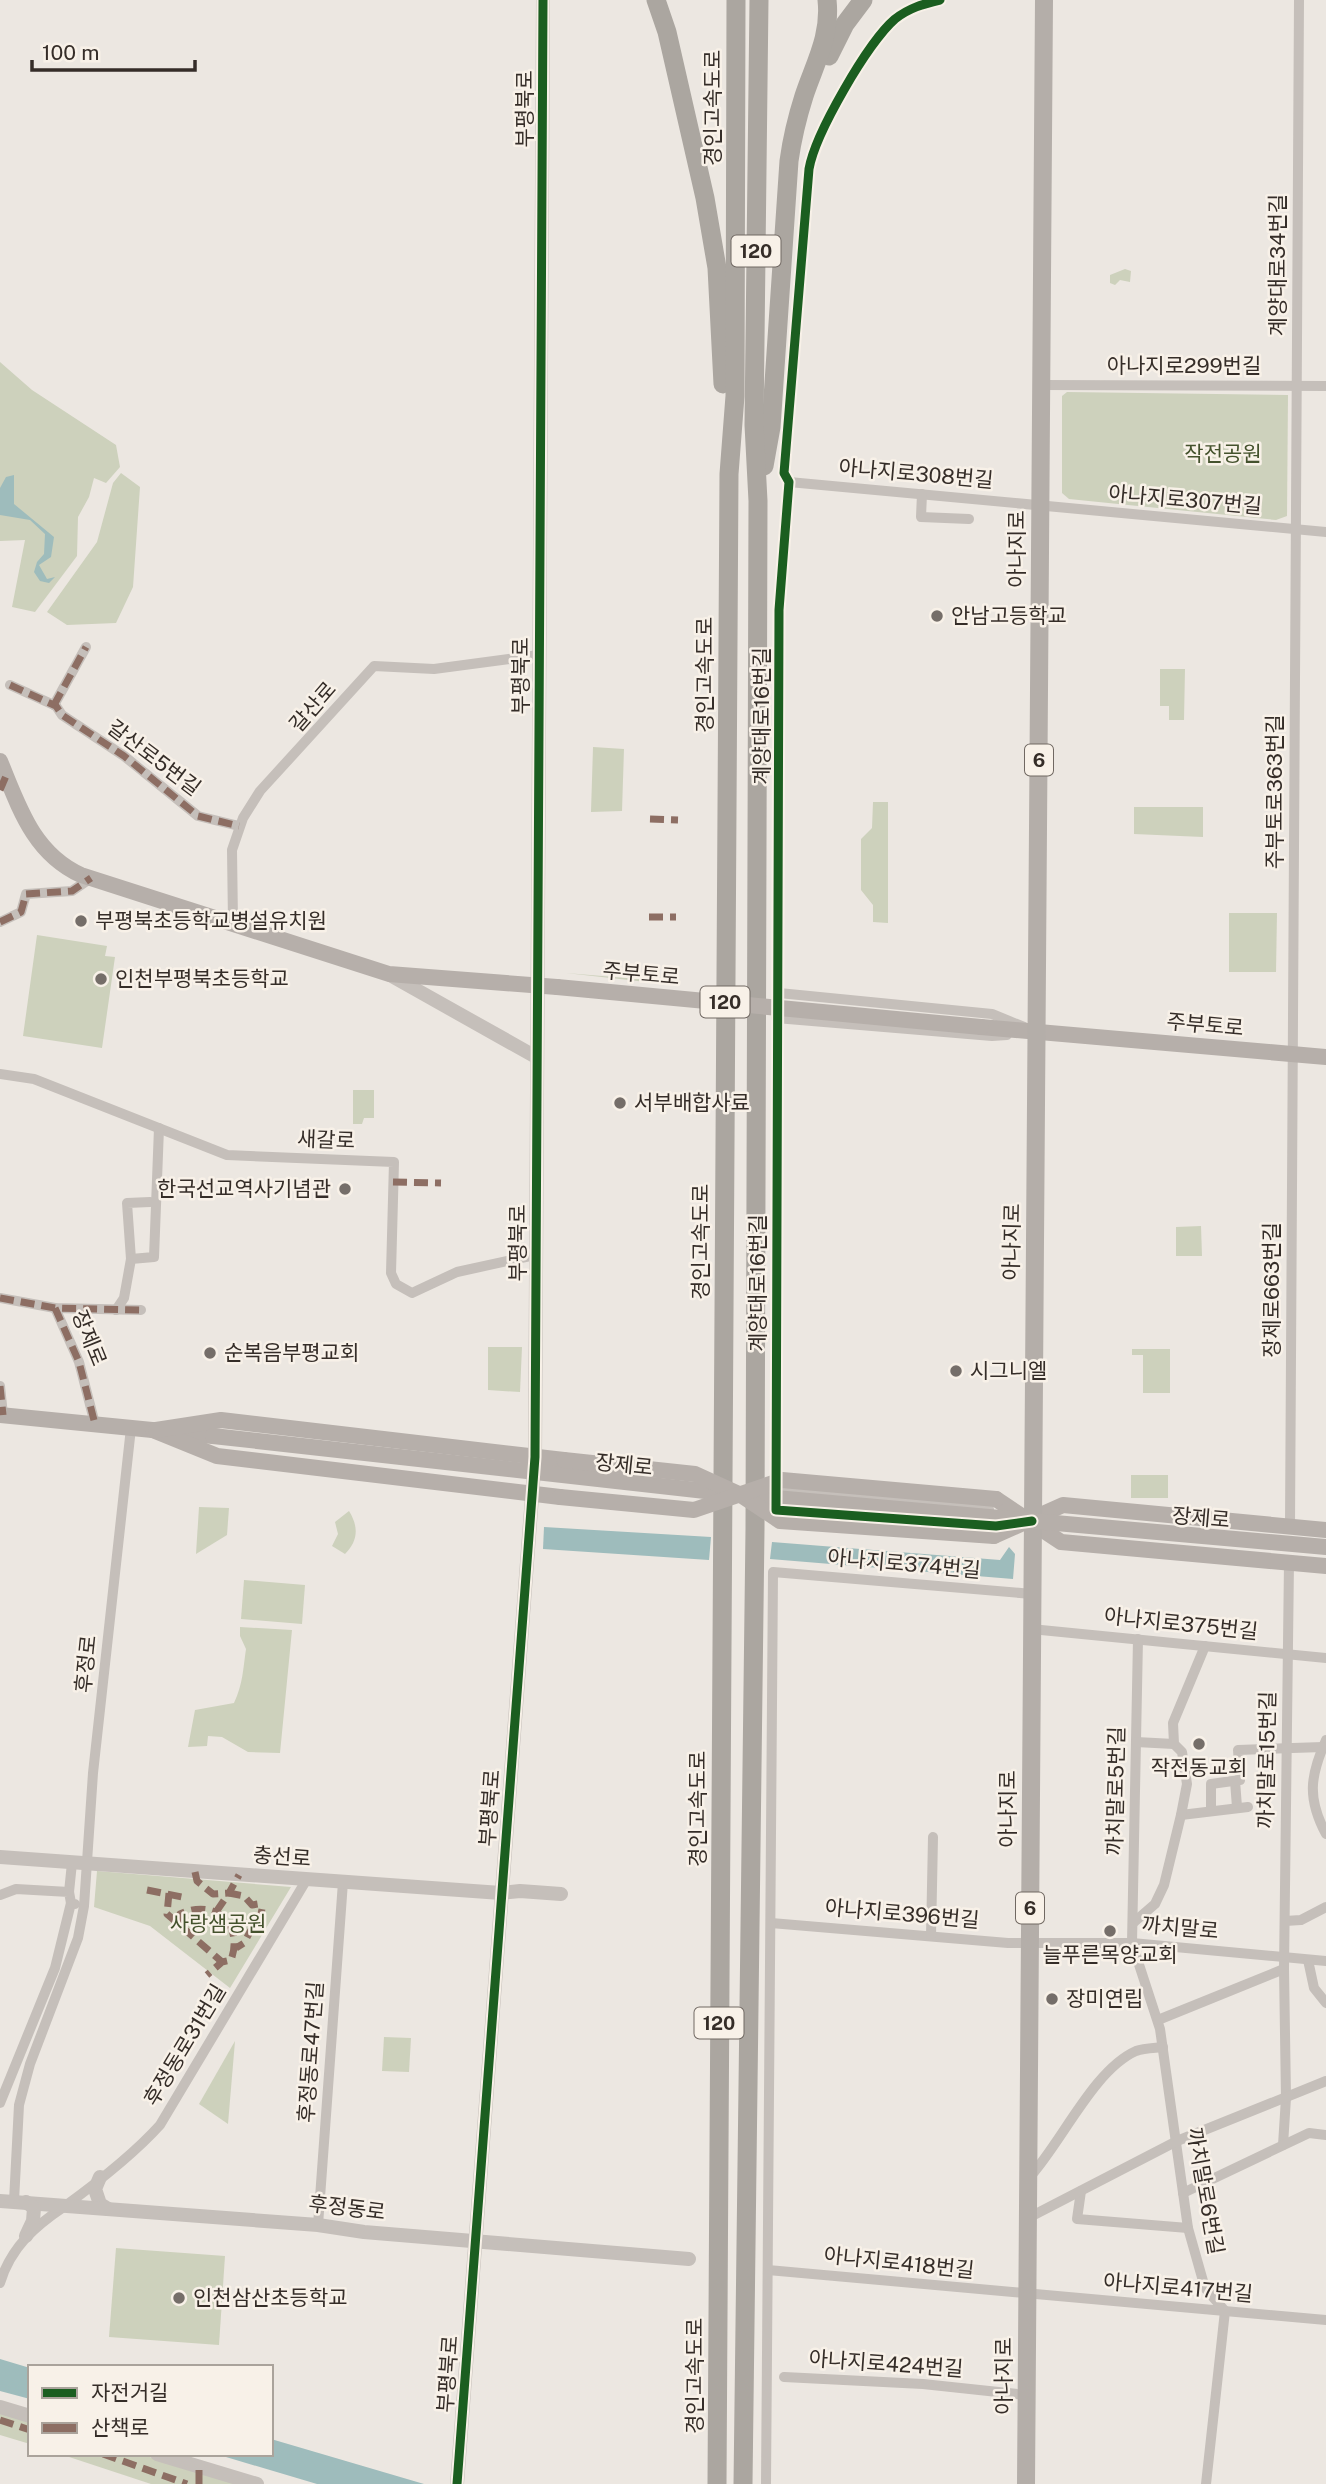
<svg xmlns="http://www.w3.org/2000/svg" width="1326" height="2484" viewBox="0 0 1326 2484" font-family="'Public Sans','Noto Sans KR',sans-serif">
	<rect width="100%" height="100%" fill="#ece7e1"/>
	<g fill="#cdd1bc">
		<polygon points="1125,269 1131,271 1130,282 1120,280 1115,285 1110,283 1110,275"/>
		<polygon points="0,362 32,390 116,445 120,467 106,483 94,478 89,497 78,517 77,556 35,612 12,607 25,540 0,541"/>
		<polygon points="1067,392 1288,395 1287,516 1276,520 1069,499 1062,493 1062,396"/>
		<polygon points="121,473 140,487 133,587 116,623 67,625 47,612 97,542 113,483"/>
		<polygon points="1160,669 1185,669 1184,720 1169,720 1169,706 1160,706"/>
		<polygon points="593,747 624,749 622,811 591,812"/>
		<polygon points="873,802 888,802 888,923 873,922 873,905 861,890 861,839 872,828"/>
		<polygon points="1134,807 1203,807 1203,837 1134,834"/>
		<polygon points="1229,913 1277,913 1276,972 1229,972"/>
		<polygon points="37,935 107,946 105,956 115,957 102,1048 23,1036"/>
		<polygon points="566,973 674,982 673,985"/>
		<polygon points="353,1090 374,1090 374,1118 364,1118 362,1124 353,1124"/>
		<polygon points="1201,1226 1202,1256 1176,1256 1176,1227"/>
		<polygon points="488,1347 522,1347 520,1392 488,1390"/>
		<polygon points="1132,1349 1170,1349 1170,1393 1143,1393 1143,1355 1132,1355"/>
		<rect x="1131" y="1475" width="37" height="23"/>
		<polygon points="199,1507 229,1508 227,1535 196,1554"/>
		<path d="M349 1511C359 1527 358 1541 345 1554L332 1546 338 1534 335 1522Z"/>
		<polygon points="244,1580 305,1585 302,1624 241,1619"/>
		<path d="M240 1627 292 1630 280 1753 248 1752 222 1737 208 1736 207 1746 188 1747 195 1710 234 1703C243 1684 243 1669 246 1649L240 1636Z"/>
		<polygon points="97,1871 291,1887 230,1988 150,1926 94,1907"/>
		<polygon points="384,2037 411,2038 409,2072 382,2071"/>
		<polygon points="235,2041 228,2124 199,2104"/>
		<polygon points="116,2248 225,2256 219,2345 109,2337"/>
		<polygon points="0,2410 30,2419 30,2444 0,2435"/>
		<polygon points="60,2454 140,2454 237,2484 151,2484"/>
	</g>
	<g fill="#9ebcbc">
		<polygon points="14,475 14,504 54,537 51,557 39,565 47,579 55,577 49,583 40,581 34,572 37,562 44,554 45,534 30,520 0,515 0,488 6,477"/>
		<polygon points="544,1527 711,1537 709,1560 543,1549"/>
		<polygon points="772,1542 1000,1560 1009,1547 1015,1554 1013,1579 770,1559"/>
		<polygon points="0,2359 30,2368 30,2399 0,2391"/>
		<polygon points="271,2439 424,2484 317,2484 216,2454 271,2454"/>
	</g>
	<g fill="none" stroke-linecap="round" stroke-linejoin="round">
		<g stroke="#c5bfba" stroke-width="10">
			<path d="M940 0C923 4 909 8 895 19 868 42 815 134 809 169L784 473 789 482 779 610 776 1510 996 1526 1007 1525"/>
			<polyline points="1041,385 1326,386"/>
			<polyline points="789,482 1326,532"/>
			<polyline points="922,494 921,517 969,519"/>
			<polyline points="10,685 56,706 62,715 124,756 198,816 239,826"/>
			<polyline points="54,705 86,647"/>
			<polyline points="0,922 21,912 26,894 72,891 91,878"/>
			<polyline points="233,922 232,850 243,818 260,791 374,666 434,669 539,655"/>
			<polyline points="779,993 992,1014 1024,1027"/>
			<polyline points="776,1018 992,1036 1007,1035"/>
			<polyline points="0,1074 34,1079 227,1155 394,1162 391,1273 396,1284 412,1293 457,1272 535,1255"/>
			<polyline points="131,1259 127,1203 150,1202"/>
			<polyline points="0,1298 55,1308 141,1310"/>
			<polyline points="55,1308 79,1362 95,1424"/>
			<polyline points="116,1310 124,1298 131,1259 154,1257 159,1128"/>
			<polyline points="0,1386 3,1415"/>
			<polyline points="776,1489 989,1509"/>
			<polyline points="1290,1526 1299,0"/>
			<polyline points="1031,1629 1326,1658"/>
			<polyline points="1138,1639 1132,1943 1160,2029 1188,2228 1205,2288 1225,2311 1206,2484"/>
			<path d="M1326 1740C1310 1776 1307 1798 1326 1834"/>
			<polyline points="1136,1742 1174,1744"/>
			<polyline points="1235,1781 1237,1807"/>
			<polyline points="1211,1810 1211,1784 1240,1780 1238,1750 1323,1747"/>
			<polyline points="1181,1815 1248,1807"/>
			<polyline points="69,1892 72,1863"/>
			<polyline points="0,1895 16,1889 69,1892 71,1903 75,1904"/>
			<polyline points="1285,1921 1301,1920 1326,1907"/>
			<polyline points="771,1923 1008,1943 1132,1943 1326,1961"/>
			<polyline points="1133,1923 1155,1904 1164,1885 1181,1815 1187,1784 1182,1752 1174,1744 1173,1723 1205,1646"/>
			<polyline points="931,1936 933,1837"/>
			<polyline points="1308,1960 1314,1988 1326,2003"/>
			<polyline points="1158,2020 1284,1969"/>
			<polyline points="0,2103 55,1968 71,1903"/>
			<polyline points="1283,2145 1286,2098 1284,1969 1289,1562"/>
			<path d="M1028 2179C1061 2144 1093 2070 1136 2051 1144 2048 1155 2048 1163 2047"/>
			<polyline points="1081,2191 1077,2219 1188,2228"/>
			<polyline points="1183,2193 1309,2133 1326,2135"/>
			<polyline points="14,2201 19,2105 30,2064 78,1938 84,1906 93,1773 131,1428"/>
			<polyline points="1028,2218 1177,2141 1326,2081"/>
			<polyline points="318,2225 343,1882"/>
			<polyline points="768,2270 1326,2320"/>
			<path d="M0 2283C11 2247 35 2226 65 2206 98 2182 133 2155 160 2125L307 1879"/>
			<polyline points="784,2377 923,2384 1026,2395"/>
			<polyline points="766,2484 773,1572 1032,1594"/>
		</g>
		<g stroke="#c5bfba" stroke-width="14">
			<polyline points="390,975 536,1057"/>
			<polyline points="0,1857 501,1893 520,1891 561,1894"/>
			<polyline points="100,2177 95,2189 100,2204 108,2209"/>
			<polyline points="0,2201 318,2225 364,2232 689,2259"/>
			<polyline points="26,2202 34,2208 33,2221 26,2236"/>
			<polyline points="0,2407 30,2416"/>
			<polyline points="157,2454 257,2484"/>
			<polyline points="457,2484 535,1457 543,0"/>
		</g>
		<g stroke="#b6afaa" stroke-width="16">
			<path d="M0 761C19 807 33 853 81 875L389 974 557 987"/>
			<polyline points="981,1027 1326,1057"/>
			<polyline points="0,1415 213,1436"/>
			<polyline points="153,1430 217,1456 560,1497"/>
			<polyline points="156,1430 221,1420 564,1460"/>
			<polyline points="996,1499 1061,1542 1326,1566"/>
			<polyline points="994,1536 1063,1505 1326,1530"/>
		</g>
		<polyline stroke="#b4aea9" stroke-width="18" points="1026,2484 1044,0"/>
		<g stroke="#aba6a0" stroke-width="19">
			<polyline points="656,0 667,32 705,198 717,268 723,384"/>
			<polyline points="829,56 845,24 863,0"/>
			<path d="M764 466 771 427 789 161C792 139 797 118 804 96 815 63 831 36 827 0"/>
			<polyline points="717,2484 729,474 735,396 736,0"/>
			<polyline points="743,2484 755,1529 758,501 754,425 759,0"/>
		</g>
		<g stroke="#b6afaa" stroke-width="16">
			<polyline points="557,987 981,1027"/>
			<polyline points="213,1436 741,1495 1326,1547"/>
			<polyline points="564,1460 695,1474 741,1495 780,1521 994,1536"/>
			<polyline points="560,1497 694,1510 782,1480 996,1499"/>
		</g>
		<g stroke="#8d6e63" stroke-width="7" stroke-dasharray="14 7" stroke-linecap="butt">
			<polyline points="10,685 56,706 62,715 124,756 198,816 239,826"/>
			<polyline points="54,705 86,647"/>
			<polyline points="0,790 6,776"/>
			<polyline points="650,819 678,820"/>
			<polyline points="649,917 676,917"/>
			<polyline points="0,922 21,912 26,894 72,891 91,878"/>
			<polyline points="393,1182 441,1183"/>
			<polyline points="0,1298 55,1308 141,1310"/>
			<polyline points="55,1308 79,1362 95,1424"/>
			<polyline points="0,1386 3,1415"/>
			<polyline points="195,1872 197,1881 213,1894 229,1893 239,1875"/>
			<polyline points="147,1890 187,1898"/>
			<polyline points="169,1893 167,1914 222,1962"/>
			<polyline points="216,1912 229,1893 244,1896 252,1905 258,1904 262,1909 258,1928 251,1930 244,1943 236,1948"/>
			<path d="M179 1923 180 1914C215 1898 244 1924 231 1960L222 1962 207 1975"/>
			<polyline points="0,2420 30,2430"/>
			<polyline points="103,2454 187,2484"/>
			<polyline points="199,2484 199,2467"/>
		</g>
		<defs>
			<g id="cycleway">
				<path d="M940 0C923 4 909 8 895 19 868 42 815 134 809 169L784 473 789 482 779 610 776 1510 996 1526 1032 1521"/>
				<polyline points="457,2484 535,1457 543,0"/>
			</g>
		</defs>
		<use href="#cycleway" stroke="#f8f1e8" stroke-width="13"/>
		<use href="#cycleway" stroke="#1b5e20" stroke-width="9"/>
	</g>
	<g fill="#756e69" stroke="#f8f1e8" stroke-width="2.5">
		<circle cx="937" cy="616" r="7"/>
		<circle cx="81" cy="921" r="7"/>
		<circle cx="101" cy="979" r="7"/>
		<circle cx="620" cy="1103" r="7"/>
		<circle cx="345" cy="1189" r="7"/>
		<circle cx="210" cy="1353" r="7"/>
		<circle cx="956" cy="1371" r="7"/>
		<circle cx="1199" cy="1744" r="7"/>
		<circle cx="1110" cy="1931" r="7"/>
		<circle cx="1052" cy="1999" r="7"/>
		<circle cx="179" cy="2298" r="7"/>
	</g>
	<g text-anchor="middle" stroke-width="5" stroke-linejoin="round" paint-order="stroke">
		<g fill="#f8f1e8" stroke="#706862" stroke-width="2">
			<rect x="731.5" y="235.5" width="49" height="31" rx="5"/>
			<rect x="1025" y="744.5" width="28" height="31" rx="5"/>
			<rect x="700.5" y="986.5" width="49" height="31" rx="5"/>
			<rect x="1016" y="1892.5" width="28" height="31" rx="5"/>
			<rect x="694.5" y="2007.5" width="49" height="31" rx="5"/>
		</g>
		<g font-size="19" font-weight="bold" fill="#352d28">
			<text x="756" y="258">120</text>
			<text x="1039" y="767">6</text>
			<text x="725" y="1009">120</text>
			<text x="1030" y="1915">6</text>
			<text x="719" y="2030">120</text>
		</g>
		<g font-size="21" fill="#352d28" stroke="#f8f1e8">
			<text transform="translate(713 108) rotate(-90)" y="7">경인고속도로</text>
			<text transform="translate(525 109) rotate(-90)" y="7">부평북로</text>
			<text transform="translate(1278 265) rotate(-90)" y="7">계양대로34번길</text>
			<text x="1184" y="373">아나지로299번길</text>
			<text transform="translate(916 474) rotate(5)" y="7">아나지로308번길</text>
			<text transform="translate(1185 500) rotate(5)" y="7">아나지로307번길</text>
			<text transform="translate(1017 549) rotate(-90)" y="7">아나지로</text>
			<text transform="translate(705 675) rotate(-90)" y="7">경인고속도로</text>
			<text transform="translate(521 676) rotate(-90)" y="7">부평북로</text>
			<text transform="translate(313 707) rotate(-49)" y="7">갈산로</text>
			<text transform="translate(762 716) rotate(-90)" y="7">계양대로16번길</text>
			<text transform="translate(154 758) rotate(37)" y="7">갈산로5번길</text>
			<text transform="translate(1275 792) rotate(-90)" y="7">주부토로363번길</text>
			<text transform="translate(641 974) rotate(5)" y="7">주부토로</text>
			<text transform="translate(1205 1025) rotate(5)" y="7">주부토로</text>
			<text transform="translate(326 1140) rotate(2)" y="7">새갈로</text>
			<text transform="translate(701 1242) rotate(-90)" y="7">경인고속도로</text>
			<text transform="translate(1012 1242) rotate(-89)" y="7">아나지로</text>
			<text transform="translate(518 1243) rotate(-90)" y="7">부평북로</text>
			<text transform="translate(758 1283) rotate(-90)" y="7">계양대로16번길</text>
			<text transform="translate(1272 1290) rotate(-90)" y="7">장제로663번길</text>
			<text transform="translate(89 1338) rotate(68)" y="7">장제로</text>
			<text transform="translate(624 1465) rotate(6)" y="7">장제로</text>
			<text transform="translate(1201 1518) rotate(5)" y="7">장제로</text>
			<text transform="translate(904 1564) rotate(5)" y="7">아나지로374번길</text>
			<text transform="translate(1181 1624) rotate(6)" y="7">아나지로375번길</text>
			<text transform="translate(86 1664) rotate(-84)" y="7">후정로</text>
			<text transform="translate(1267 1760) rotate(-89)" y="7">까치말로15번길</text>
			<text transform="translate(1116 1791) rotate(-89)" y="7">까치말로5번길</text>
			<text transform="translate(490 1808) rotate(-86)" y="7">부평북로</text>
			<text transform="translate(698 1809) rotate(-90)" y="7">경인고속도로</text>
			<text transform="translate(1008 1809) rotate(-90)" y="7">아나지로</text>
			<text transform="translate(282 1857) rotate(4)" y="7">충선로</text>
			<text transform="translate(902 1914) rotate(5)" y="7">아나지로396번길</text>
			<text transform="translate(1180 1928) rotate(5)" y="7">까치말로</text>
			<text transform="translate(185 2045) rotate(-59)" y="7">후정동로31번길</text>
			<text transform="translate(311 2052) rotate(-86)" y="7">후정동로47번길</text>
			<text transform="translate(1205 2191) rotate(80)" y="7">까치말로6번길</text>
			<text transform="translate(347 2208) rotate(7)" y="7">후정동로</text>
			<text transform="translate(899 2263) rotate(6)" y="7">아나지로418번길</text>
			<text transform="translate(1178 2288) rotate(5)" y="7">아나지로417번길</text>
			<text transform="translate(886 2364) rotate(4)" y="7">아나지로424번길</text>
			<text transform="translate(448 2374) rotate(-86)" y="7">부평북로</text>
			<text transform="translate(695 2376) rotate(-90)" y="7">경인고속도로</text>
			<text transform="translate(1004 2376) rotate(-90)" y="7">아나지로</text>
		</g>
		<g font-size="21" fill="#44522d" stroke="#f8f1e8">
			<text x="1223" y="461">작전공원</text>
			<text x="218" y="1931">사랑샘공원</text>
		</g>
		<g font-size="21" fill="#352d28" stroke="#f8f1e8" text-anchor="start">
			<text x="951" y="623">안남고등학교</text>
			<text x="95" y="928">부평북초등학교병설유치원</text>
			<text x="115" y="986">인천부평북초등학교</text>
			<text x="634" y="1110">서부배합사료</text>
			<text x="331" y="1196" text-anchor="end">한국선교역사기념관</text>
			<text x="224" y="1360">순복음부평교회</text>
			<text x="970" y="1378">시그니엘</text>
			<text x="1199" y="1775" text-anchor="middle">작전동교회</text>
			<text x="1110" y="1962" text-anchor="middle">늘푸른목양교회</text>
			<text x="1066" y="2006">장미연립</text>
			<text x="193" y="2305">인천삼산초등학교</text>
		</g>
	</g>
	<rect x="28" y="2365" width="245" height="91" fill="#f8f1e8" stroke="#aaa39b" stroke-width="2"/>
	<rect x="42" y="2388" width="35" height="10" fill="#1b5e20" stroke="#aaa39b" stroke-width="2"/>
	<text x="91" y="2400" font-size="21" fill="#352d28">자전거길</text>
	<rect x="42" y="2423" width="35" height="10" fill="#8d6e63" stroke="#aaa39b" stroke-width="2"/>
	<text x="91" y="2435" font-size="21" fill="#352d28">산책로</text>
	<path d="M32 60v10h163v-10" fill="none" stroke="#352d28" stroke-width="3.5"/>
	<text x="42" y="60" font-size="21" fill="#352d28" stroke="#f8f1e8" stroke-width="5" paint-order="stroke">100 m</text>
</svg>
